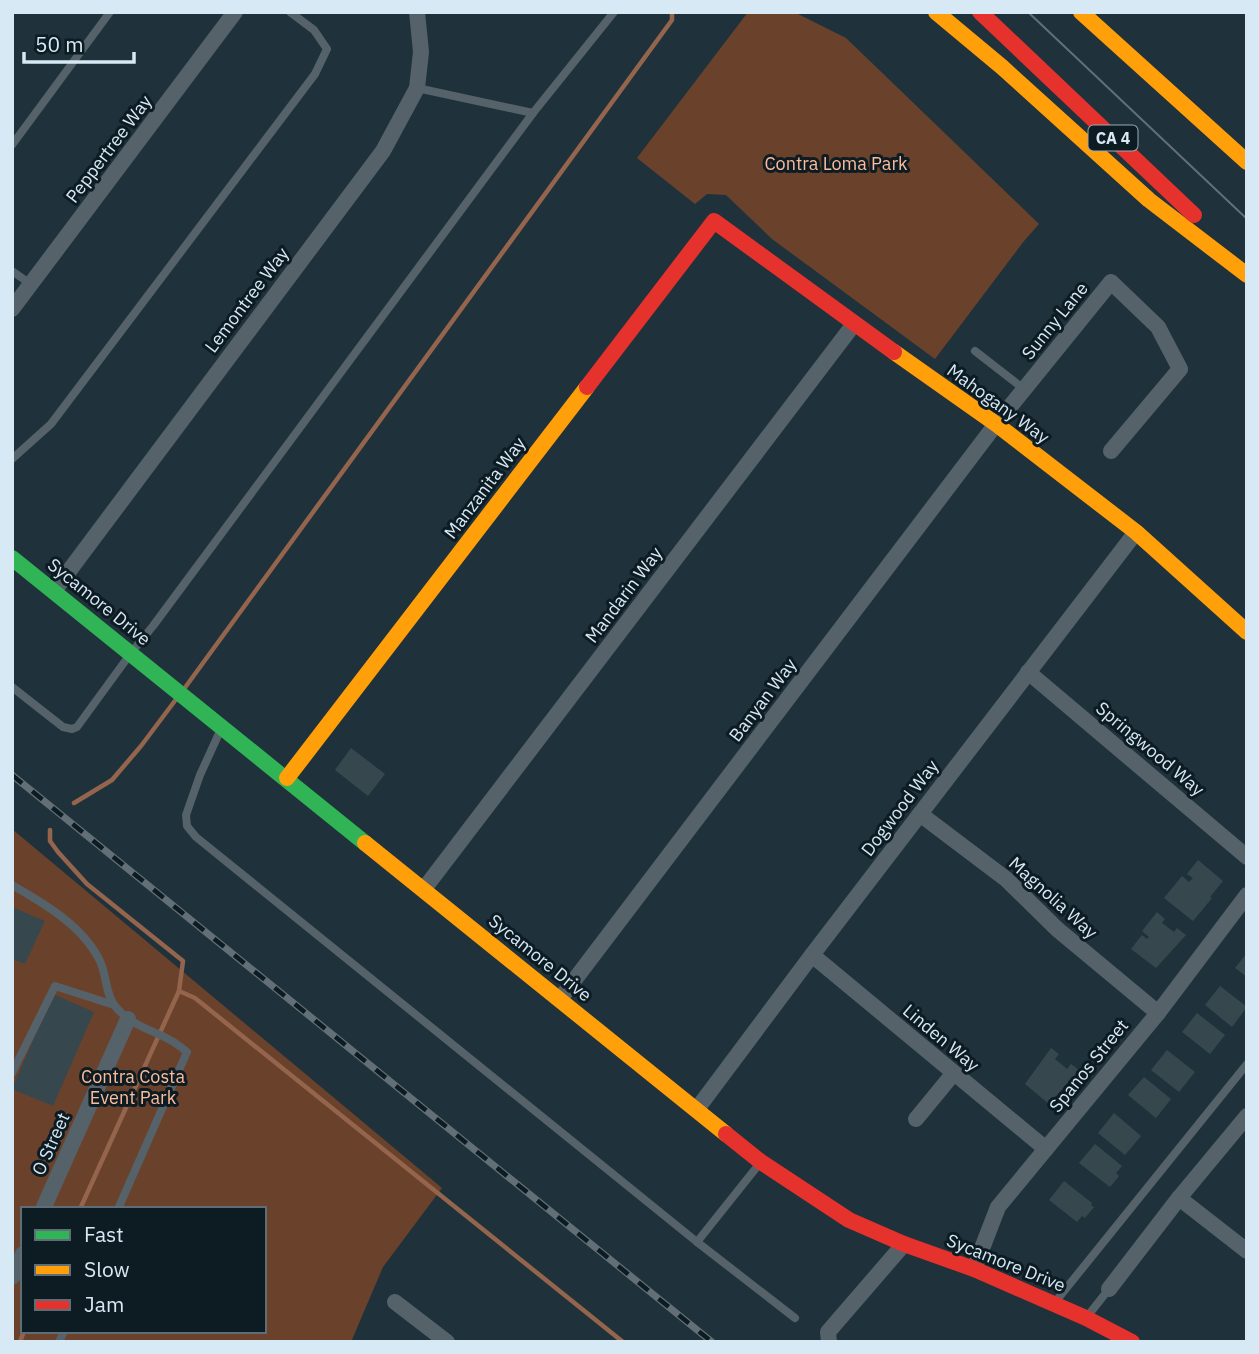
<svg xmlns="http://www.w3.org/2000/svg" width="1259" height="1354" viewBox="0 0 1259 1354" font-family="'IBM Plex Sans',sans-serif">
	<rect width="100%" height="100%" fill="#1f323b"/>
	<g fill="#6a422b" fill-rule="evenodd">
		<polygon points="748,12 794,12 846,38 1039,224 1024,241 935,359 772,239 726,195 707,194 695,204 637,158"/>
		<path d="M12 829 442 1188 383 1267 351 1342H12ZM23 1209H264V1331H23Z"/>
	</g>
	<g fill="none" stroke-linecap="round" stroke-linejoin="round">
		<g stroke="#94654c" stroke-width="4.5">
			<polyline points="184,689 672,20 672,12"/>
			<polyline points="74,803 112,780 141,746 177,698"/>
			<polyline points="50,830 50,841 58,852 87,884 183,961 179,991 80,1209"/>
			<polyline points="179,991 195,998 623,1342"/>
			<polyline points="20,1342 24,1331"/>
		</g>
	</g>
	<g fill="#37474e">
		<polygon points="351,748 385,774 368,796 335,770"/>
		<polygon points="1198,860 1223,881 1210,897 1212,898 1193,921 1164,898 1182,876 1189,882 1193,878 1187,874"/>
		<polygon points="12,907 45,921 25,964 12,959"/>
		<polygon points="1157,912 1165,919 1162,923 1174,932 1177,928 1186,935 1156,968 1131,949 1142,935 1147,939 1149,937 1142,931"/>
		<polygon points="1247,953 1247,977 1235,968"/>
		<polygon points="1220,986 1247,1007 1232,1027 1205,1005"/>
		<polygon points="53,994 94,1012 53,1106 12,1089"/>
		<polygon points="1197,1013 1225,1035 1210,1054 1182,1032"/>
		<polygon points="1051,1048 1059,1054 1055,1059 1067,1069 1071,1064 1079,1070 1049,1104 1025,1084"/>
		<polygon points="1167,1050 1195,1072 1179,1092 1151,1070"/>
		<polygon points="1144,1077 1171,1099 1156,1118 1128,1095"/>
		<polygon points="1114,1113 1141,1136 1125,1155 1098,1133"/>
		<polygon points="1095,1144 1122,1166 1116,1173 1119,1176 1110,1187 1079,1163"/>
		<polygon points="1064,1181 1092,1203 1091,1205 1094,1207 1085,1218 1082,1216 1077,1222 1049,1200"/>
	</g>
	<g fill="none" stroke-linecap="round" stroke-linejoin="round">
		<g stroke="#556269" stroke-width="8">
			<polyline points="417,88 533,113"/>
			<polyline points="12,145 110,12"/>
			<polyline points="12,271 32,285"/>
			<polyline points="975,351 1024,389"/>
			<polyline points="12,459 51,424 315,74 327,49 314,30 290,12"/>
			<polyline points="12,687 63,727 72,729 77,727 131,653 153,626 533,113 614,12"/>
			<polyline points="221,729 200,775 186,815 187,826 196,837 697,1242"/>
			<path d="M12 885C45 904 83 926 100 961 107 976 105 993 115 1006 130 1025 150 1029 170 1040 176 1043 182 1048 187 1052L118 1209"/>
			<polyline points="12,1073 55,986 114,1005"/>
			<polyline points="760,1163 697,1242 795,1318"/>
			<polyline points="1056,1301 1247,1064"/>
			<polyline points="1086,1318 1109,1289"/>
			<polyline points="59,1342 64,1331"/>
		</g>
		<g stroke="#556269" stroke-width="16">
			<polyline points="12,309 235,12"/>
			<polyline points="54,591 383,151 417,88 421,52 417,12"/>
			<polyline points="1028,672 1247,857"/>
			<polyline points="920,814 1006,879 1057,929 1158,1013"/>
			<polyline points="424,889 854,324"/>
			<polyline points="812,955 1046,1149"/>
			<polyline points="560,999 996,424 1111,282 1158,327 1180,369 1111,451"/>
			<polyline points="697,1109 812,955 1136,532"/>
			<polyline points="916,1119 953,1074"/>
			<polyline points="1179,1198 1247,1251"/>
			<polyline points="43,1209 128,1019"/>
			<polyline points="974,1269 998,1207 1158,1013 1247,895"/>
			<polyline points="12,1277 23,1254"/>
			<polyline points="1109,1289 1179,1198 1247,1116"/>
			<polyline points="395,1302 447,1342"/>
			<polyline points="829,1342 828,1332 904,1244"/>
		</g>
		<polyline stroke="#30b455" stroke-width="16" points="12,558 365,843"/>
		<g stroke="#ff9f0a" stroke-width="16">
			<polyline points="936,12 1002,67 1149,200 1247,275"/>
			<polyline points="1081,12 1247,162"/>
			<polyline points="894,352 996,424 1136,532 1247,632"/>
			<polyline points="287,778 587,387"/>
			<polyline points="365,843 726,1134"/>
		</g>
		<g stroke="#e5322d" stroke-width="16">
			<polyline points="980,12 1194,215"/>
			<polyline points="587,387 714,221 894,352"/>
			<polyline points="726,1134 761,1162 849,1220 904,1244 974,1269 1086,1318 1132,1342"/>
		</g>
		<polyline stroke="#636f76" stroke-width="2" points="1028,12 1247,219"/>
		<defs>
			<polyline id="rail" points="12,775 712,1342"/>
		</defs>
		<use href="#rail" stroke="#636f76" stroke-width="7"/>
		<use href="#rail" stroke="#0d1b23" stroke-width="4.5" stroke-dasharray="13" stroke-linecap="butt"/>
	</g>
	<g text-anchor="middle" stroke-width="6" stroke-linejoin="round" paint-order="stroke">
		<rect fill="#0d1b23" stroke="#9aabb5" stroke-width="2" x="1088.5" y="125.5" width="49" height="25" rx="5"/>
		<g font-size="16" font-weight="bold" fill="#d7e9f4">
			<text x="1113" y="144">CA 4</text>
		</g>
		<g font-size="18" fill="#d7e9f4" stroke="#0d1b23">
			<text transform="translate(109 149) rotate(-53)" y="6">Peppertree Way</text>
			<text transform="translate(247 300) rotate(-53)" y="6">Lemontree Way</text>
			<text transform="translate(1055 321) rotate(-51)" y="6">Sunny Lane</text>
			<text transform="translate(998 404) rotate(36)" y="6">Mahogany Way</text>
			<text transform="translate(485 488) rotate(-53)" y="6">Manzanita Way</text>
			<text transform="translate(624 595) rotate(-53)" y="6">Mandarin Way</text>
			<text transform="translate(99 602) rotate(39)" y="6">Sycamore Drive</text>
			<text transform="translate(763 700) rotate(-53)" y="6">Banyan Way</text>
			<text transform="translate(1150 749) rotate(40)" y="6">Springwood Way</text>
			<text transform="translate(900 808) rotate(-53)" y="6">Dogwood Way</text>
			<text transform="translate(1053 898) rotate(42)" y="6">Magnolia Way</text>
			<text transform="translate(540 958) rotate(39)" y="6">Sycamore Drive</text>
			<text transform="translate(941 1038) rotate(40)" y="6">Linden Way</text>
			<text transform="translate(1089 1066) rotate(-51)" y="6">Spanos Street</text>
			<text transform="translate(51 1144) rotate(-66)" y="6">O Street</text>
			<text transform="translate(1006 1263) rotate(22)" y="6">Sycamore Drive</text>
		</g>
		<g font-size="18" fill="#febc9b" stroke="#0d1b23">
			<text x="836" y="170">Contra Loma Park</text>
			<text x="133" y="1083">Contra Costa<tspan x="133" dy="21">Event Park</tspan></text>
		</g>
	</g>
	<rect width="1259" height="1354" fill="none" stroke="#d7e9f4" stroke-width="28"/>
	<rect x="21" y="1207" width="245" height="126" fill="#0d1b23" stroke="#5e6d77" stroke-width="2"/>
	<rect x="35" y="1230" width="35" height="10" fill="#30b455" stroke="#5e6d77" stroke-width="2"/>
	<text x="84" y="1242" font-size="21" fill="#d7e9f4">Fast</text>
	<rect x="35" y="1265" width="35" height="10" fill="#ff9f0a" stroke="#5e6d77" stroke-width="2"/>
	<text x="84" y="1277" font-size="21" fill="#d7e9f4">Slow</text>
	<rect x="35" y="1300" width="35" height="10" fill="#e5322d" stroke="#5e6d77" stroke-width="2"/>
	<text x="84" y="1312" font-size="21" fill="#d7e9f4">Jam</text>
	<path d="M24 52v10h110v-10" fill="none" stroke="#d7e9f4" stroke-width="3.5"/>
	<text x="35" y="52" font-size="21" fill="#d7e9f4" stroke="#0d1b23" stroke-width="5" paint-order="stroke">50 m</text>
</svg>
